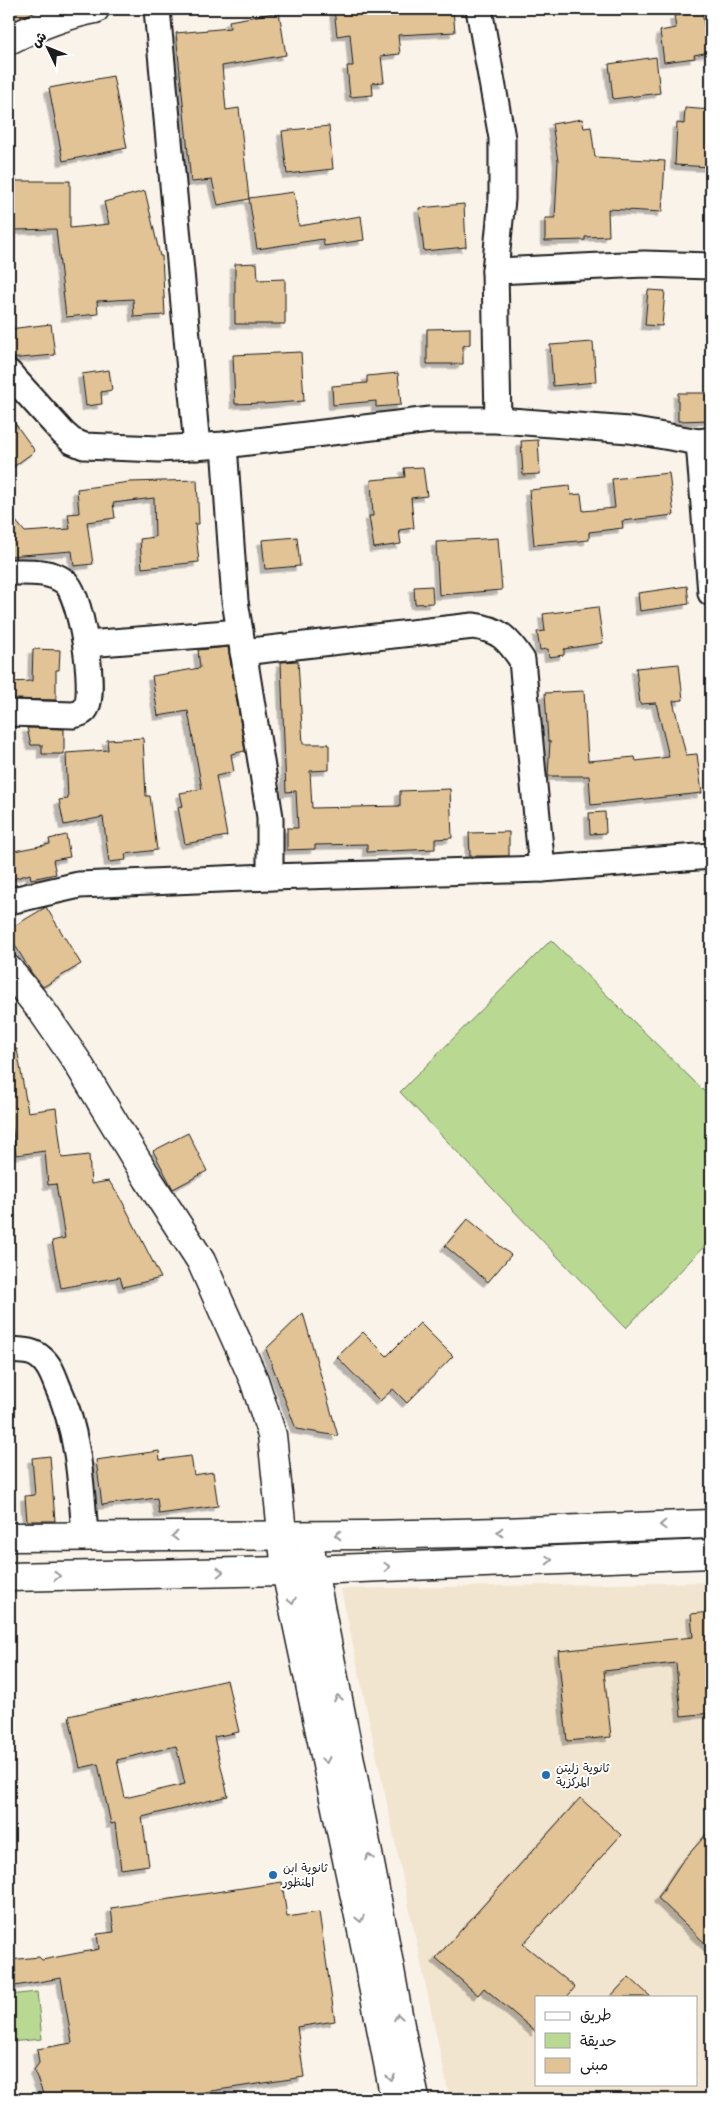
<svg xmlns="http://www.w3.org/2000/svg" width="720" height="2108" viewBox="0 0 720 2108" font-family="Mali,'Playpen Sans Arabic',sans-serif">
	<defs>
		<filter id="shadow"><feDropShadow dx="-4.5" dy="4.5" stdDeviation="0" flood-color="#0004"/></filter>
	</defs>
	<rect width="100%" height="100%" fill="#f9f3ea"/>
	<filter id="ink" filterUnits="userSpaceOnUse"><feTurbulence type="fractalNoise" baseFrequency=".02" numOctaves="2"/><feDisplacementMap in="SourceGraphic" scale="10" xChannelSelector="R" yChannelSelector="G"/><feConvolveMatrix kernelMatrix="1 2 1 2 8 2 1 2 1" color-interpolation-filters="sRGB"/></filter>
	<g filter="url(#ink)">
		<path fill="#f2e5d0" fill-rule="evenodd" d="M711 1582V2099H450L341 1589ZM536 1997H696V2084H536Z"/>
		<g fill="#b9d992" stroke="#6a7a57">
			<polygon points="551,940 711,1098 711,1239 626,1328 400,1092"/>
			<polygon points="37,1992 42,2039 9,2042 9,1995"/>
		</g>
		<g fill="#e1c395" stroke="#1c1c1c" fill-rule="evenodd" filter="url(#shadow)">
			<polygon points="9,9 41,9 9,23"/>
			<polygon points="334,9 453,9 455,32 398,35 400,54 381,56 384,82 372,83 373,95 350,97 347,66 353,66 350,34 337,36"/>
			<polygon points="279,12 286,55 222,66 226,110 239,108 249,199 218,205 212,180 191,182 176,33 230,28 229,21"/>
			<polygon points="702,12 709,52 694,55 695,58 664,62 660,31 676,28 674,16"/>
			<polygon points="656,57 660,93 613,99 609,64"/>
			<polygon points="113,76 127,148 63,161 49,88"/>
			<polygon points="685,108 711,110 711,167 675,165 677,123 684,124"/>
			<polygon points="582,119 584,128 591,127 595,157 665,161 662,212 608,209 609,236 585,237 585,240 545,241 545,218 555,218 558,161 552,124"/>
			<polygon points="329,126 333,169 287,174 282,131"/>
			<polygon points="13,181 70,181 70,228 109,224 104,202 145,191 160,256 162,256 165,315 134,317 133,299 97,301 98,314 66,317 56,229 13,230"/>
			<polygon points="294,192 299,226 361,216 364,240 324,246 323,239 257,249 249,198"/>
			<polygon points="464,204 466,247 424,251 419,208"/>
			<polygon points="257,263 258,280 285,279 285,324 235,324 235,264"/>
			<polygon points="648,290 665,291 662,326 645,325"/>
			<polygon points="51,324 55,355 9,359 9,329"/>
			<polygon points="470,328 470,344 463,346 463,364 427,364 427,329"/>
			<polygon points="593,342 596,382 553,386 550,345"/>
			<polygon points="301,352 304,401 264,404 264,403 235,404 233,355"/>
			<polygon points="109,370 112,390 101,392 102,404 86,406 82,374"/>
			<polygon points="398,373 401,405 376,407 376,401 333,405 332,386 367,383 367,376"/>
			<polygon points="678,393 711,393 711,420 678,421"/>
			<polygon points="9,415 35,451 9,470"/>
			<polygon points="538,440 540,474 523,475 521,441"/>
			<polygon points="423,467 427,496 411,498 414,528 399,530 401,544 374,548 369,516 373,516 371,480 405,477 404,468"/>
			<polygon points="669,473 674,515 622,521 623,528 589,532 589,540 534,545 529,490 570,486 571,495 581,494 583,511 615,508 612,479"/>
			<polygon points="197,480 199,524 195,524 199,562 142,568 140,539 155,537 154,498 113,503 115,518 87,522 93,564 74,566 72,551 9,556 9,513 25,532 70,529 68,514 79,513 77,489 130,482"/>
			<polygon points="297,537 300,566 265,569 262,540"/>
			<polygon points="498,538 502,590 439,595 436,542"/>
			<polygon points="432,586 433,603 415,604 414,587"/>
			<polygon points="687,586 689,604 640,611 638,593"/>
			<polygon points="598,607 603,643 564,649 564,655 549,657 548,649 540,650 537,632 545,631 543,614"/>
			<polygon points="228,647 245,751 231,754 234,772 216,776 227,836 185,844 178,807 183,806 180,793 202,789 188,711 158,716 152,676 200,668 198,650"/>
			<polygon points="33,649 60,650 59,670 56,670 56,700 9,699 9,682 32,681"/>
			<polygon points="298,661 303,744 329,744 329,770 310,771 312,808 400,806 400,791 450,789 452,838 435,839 435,849 367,852 367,844 315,845 315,849 287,850 287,828 298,828 296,791 286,792 281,662"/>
			<polygon points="679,664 683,700 673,701 686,755 697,754 702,793 591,805 589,776 548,776 550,741 548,741 545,693 584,691 588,761 635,757 636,761 669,757 656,703 640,704 636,668"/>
			<polygon points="27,728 64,729 64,754 42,754 42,745 31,745"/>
			<polygon points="143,738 146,796 150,796 157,850 125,854 126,860 109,862 103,817 64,825 59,800 68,799 66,753 108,750 107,740"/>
			<polygon points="605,812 606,833 590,834 589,813"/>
			<polygon points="509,832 509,856 470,856 469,833"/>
			<polygon points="66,835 70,857 53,860 56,874 31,879 30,874 9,880 9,852 50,844 49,839"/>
			<polygon points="46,907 81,964 43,987 31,972 9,935 9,929"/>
			<polygon points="17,1049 28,1112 56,1108 62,1158 89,1155 91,1184 109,1181 122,1201 161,1278 123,1287 120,1277 61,1288 52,1241 65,1238 56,1184 48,1185 45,1151 16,1155 9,1101 9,1050"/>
			<polygon points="188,1133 207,1171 173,1189 153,1151"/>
			<polygon points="468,1219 511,1255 488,1282 445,1246"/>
			<polygon points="303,1313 319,1369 338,1436 296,1429 266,1349"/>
			<polygon points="420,1323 453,1356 407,1403 393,1389 380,1401 337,1357 363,1332 387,1356"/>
			<polygon points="159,1451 160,1460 191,1456 194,1475 213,1472 218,1506 159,1514 157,1498 102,1505 96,1460"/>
			<polygon points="50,1456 55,1521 27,1521 25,1496 35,1495 32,1458"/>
			<polygon points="711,1612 711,1713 681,1716 676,1663 604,1671 611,1737 567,1741 558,1651 693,1637 691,1614"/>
			<path d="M227 1680 239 1732 214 1737 228 1796 142 1817 149 1865 121 1869 115 1823 111 1824 98 1764 80 1768 69 1716ZM176 1746 185 1784 125 1798 117 1760Z"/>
			<polygon points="580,1798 621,1835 523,1944 575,1987 567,1997 536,1997 536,2032 484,1988 478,1995 436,1958"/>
			<polygon points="711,1829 711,1949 658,1898 681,1863"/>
			<polygon points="282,1882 287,1917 319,1912 335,2021 297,2027 304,2077 185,2095 185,2099 45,2099 34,2070 39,2063 37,2049 72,2043 61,1978 9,1987 9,1960 39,1957 42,1960 99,1949 97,1934 114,1932 111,1908"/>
			<polygon points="629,1977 651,1997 610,1997"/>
		</g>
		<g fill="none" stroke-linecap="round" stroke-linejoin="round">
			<defs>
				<g id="minor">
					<polyline points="157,9 197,447"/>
					<polyline points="479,9 502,138 502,199 495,271 498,420"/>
					<polyline points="495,271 644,264 711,266"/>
					<polyline points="9,373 63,433 72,441 84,446 159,449 224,445 430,420 498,420 629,430 699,442 711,440"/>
					<polyline points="699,442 711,593"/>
					<polyline points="224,445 235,601 270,817 270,877"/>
					<path d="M9 572C26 572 50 570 65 582 81 594 96 690 86 708 83 713 78 714 73 715L9 713"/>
					<polyline points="87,644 240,632"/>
					<path d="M243 652 473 626C499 629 508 639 522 660L542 869"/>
					<polyline points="9,901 79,885 270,877 542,869 711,856"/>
					<path d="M9 1350C21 1351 32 1350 41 1358 50 1365 53 1375 57 1385 79 1432 81 1484 85 1535"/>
				</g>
				<g id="major">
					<path d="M9 40C37 26 64 15 95 9"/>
					<polyline points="9,970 42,1011 76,1060 148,1179 201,1261 254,1380 272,1435 286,1571 363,1935 395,2099"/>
					<polyline points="9,1537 368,1535 501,1532 711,1524"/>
					<polyline points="311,1553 313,1570 383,1931 401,2031 415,2099"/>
					<polyline points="9,1577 286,1571 711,1554"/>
				</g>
			</defs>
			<use href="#minor" stroke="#1c1c1c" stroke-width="29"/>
			<use href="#major" stroke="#1c1c1c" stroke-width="31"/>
			<use href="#minor" stroke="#fff" stroke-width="25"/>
			<use href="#major" stroke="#fff" stroke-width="28"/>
		</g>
		<defs><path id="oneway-chevron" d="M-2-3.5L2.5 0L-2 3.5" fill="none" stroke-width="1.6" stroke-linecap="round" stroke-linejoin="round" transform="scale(1.25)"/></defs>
		<g stroke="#999">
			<use href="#oneway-chevron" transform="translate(663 1525) rotate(178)"/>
			<use href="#oneway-chevron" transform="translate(500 1532) rotate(178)"/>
			<use href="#oneway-chevron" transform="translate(338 1535) rotate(180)"/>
			<use href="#oneway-chevron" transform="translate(175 1536) rotate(-180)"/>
			<use href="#oneway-chevron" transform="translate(549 1560) rotate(-2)"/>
			<use href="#oneway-chevron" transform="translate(387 1567) rotate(-2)"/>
			<use href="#oneway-chevron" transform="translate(220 1572) rotate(-1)"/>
			<use href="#oneway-chevron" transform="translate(57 1576) rotate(-1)"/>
			<use href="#oneway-chevron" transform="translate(292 1601) rotate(78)"/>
			<use href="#oneway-chevron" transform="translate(338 1698) rotate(-101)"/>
			<use href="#oneway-chevron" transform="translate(326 1760) rotate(78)"/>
			<use href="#oneway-chevron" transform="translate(369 1857) rotate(-101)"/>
			<use href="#oneway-chevron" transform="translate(360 1919) rotate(78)"/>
			<use href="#oneway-chevron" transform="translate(398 2017) rotate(-100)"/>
			<use href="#oneway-chevron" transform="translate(391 2078) rotate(79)"/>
		</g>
	</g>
	<g fill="#1f6fb2" stroke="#fff" stroke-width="2">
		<circle cx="546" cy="1775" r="5"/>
		<circle cx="273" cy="1875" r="5"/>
	</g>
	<g text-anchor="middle" stroke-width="4" stroke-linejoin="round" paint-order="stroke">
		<g font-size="12" fill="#1c1c1c" stroke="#fff" text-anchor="start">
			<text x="556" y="1772">ثانوية زليتن<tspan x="556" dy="14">المركزية</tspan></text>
			<text x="283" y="1872">ثانوية ابن<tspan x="283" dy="14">المنظور</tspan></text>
		</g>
	</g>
	<rect width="720" height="2108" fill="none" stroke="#fff" stroke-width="30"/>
	<rect x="15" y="15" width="690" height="2078" fill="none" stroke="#1c1c1c" stroke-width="2" filter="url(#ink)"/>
	<rect x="535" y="1996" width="162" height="90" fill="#ffffff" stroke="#a4a4a4"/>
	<rect x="545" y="2012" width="25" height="8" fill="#ffffff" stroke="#a4a4a4"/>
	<text x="580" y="2020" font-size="15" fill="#1c1c1c">طريق</text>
	<rect x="545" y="2033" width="25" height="15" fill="#b9d992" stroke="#a4a4a4"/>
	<text x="580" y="2046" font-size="15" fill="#1c1c1c">حديقة</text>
	<rect x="545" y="2058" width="25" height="15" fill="#e1c395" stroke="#a4a4a4"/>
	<text x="580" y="2070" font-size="15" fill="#1c1c1c">مبنى</text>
	<g transform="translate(48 48) rotate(313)" stroke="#ffffff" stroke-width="4" paint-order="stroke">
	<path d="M0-4L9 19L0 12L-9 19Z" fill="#1c1c1c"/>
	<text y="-8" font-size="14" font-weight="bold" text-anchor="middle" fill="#1c1c1c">ش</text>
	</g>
</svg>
